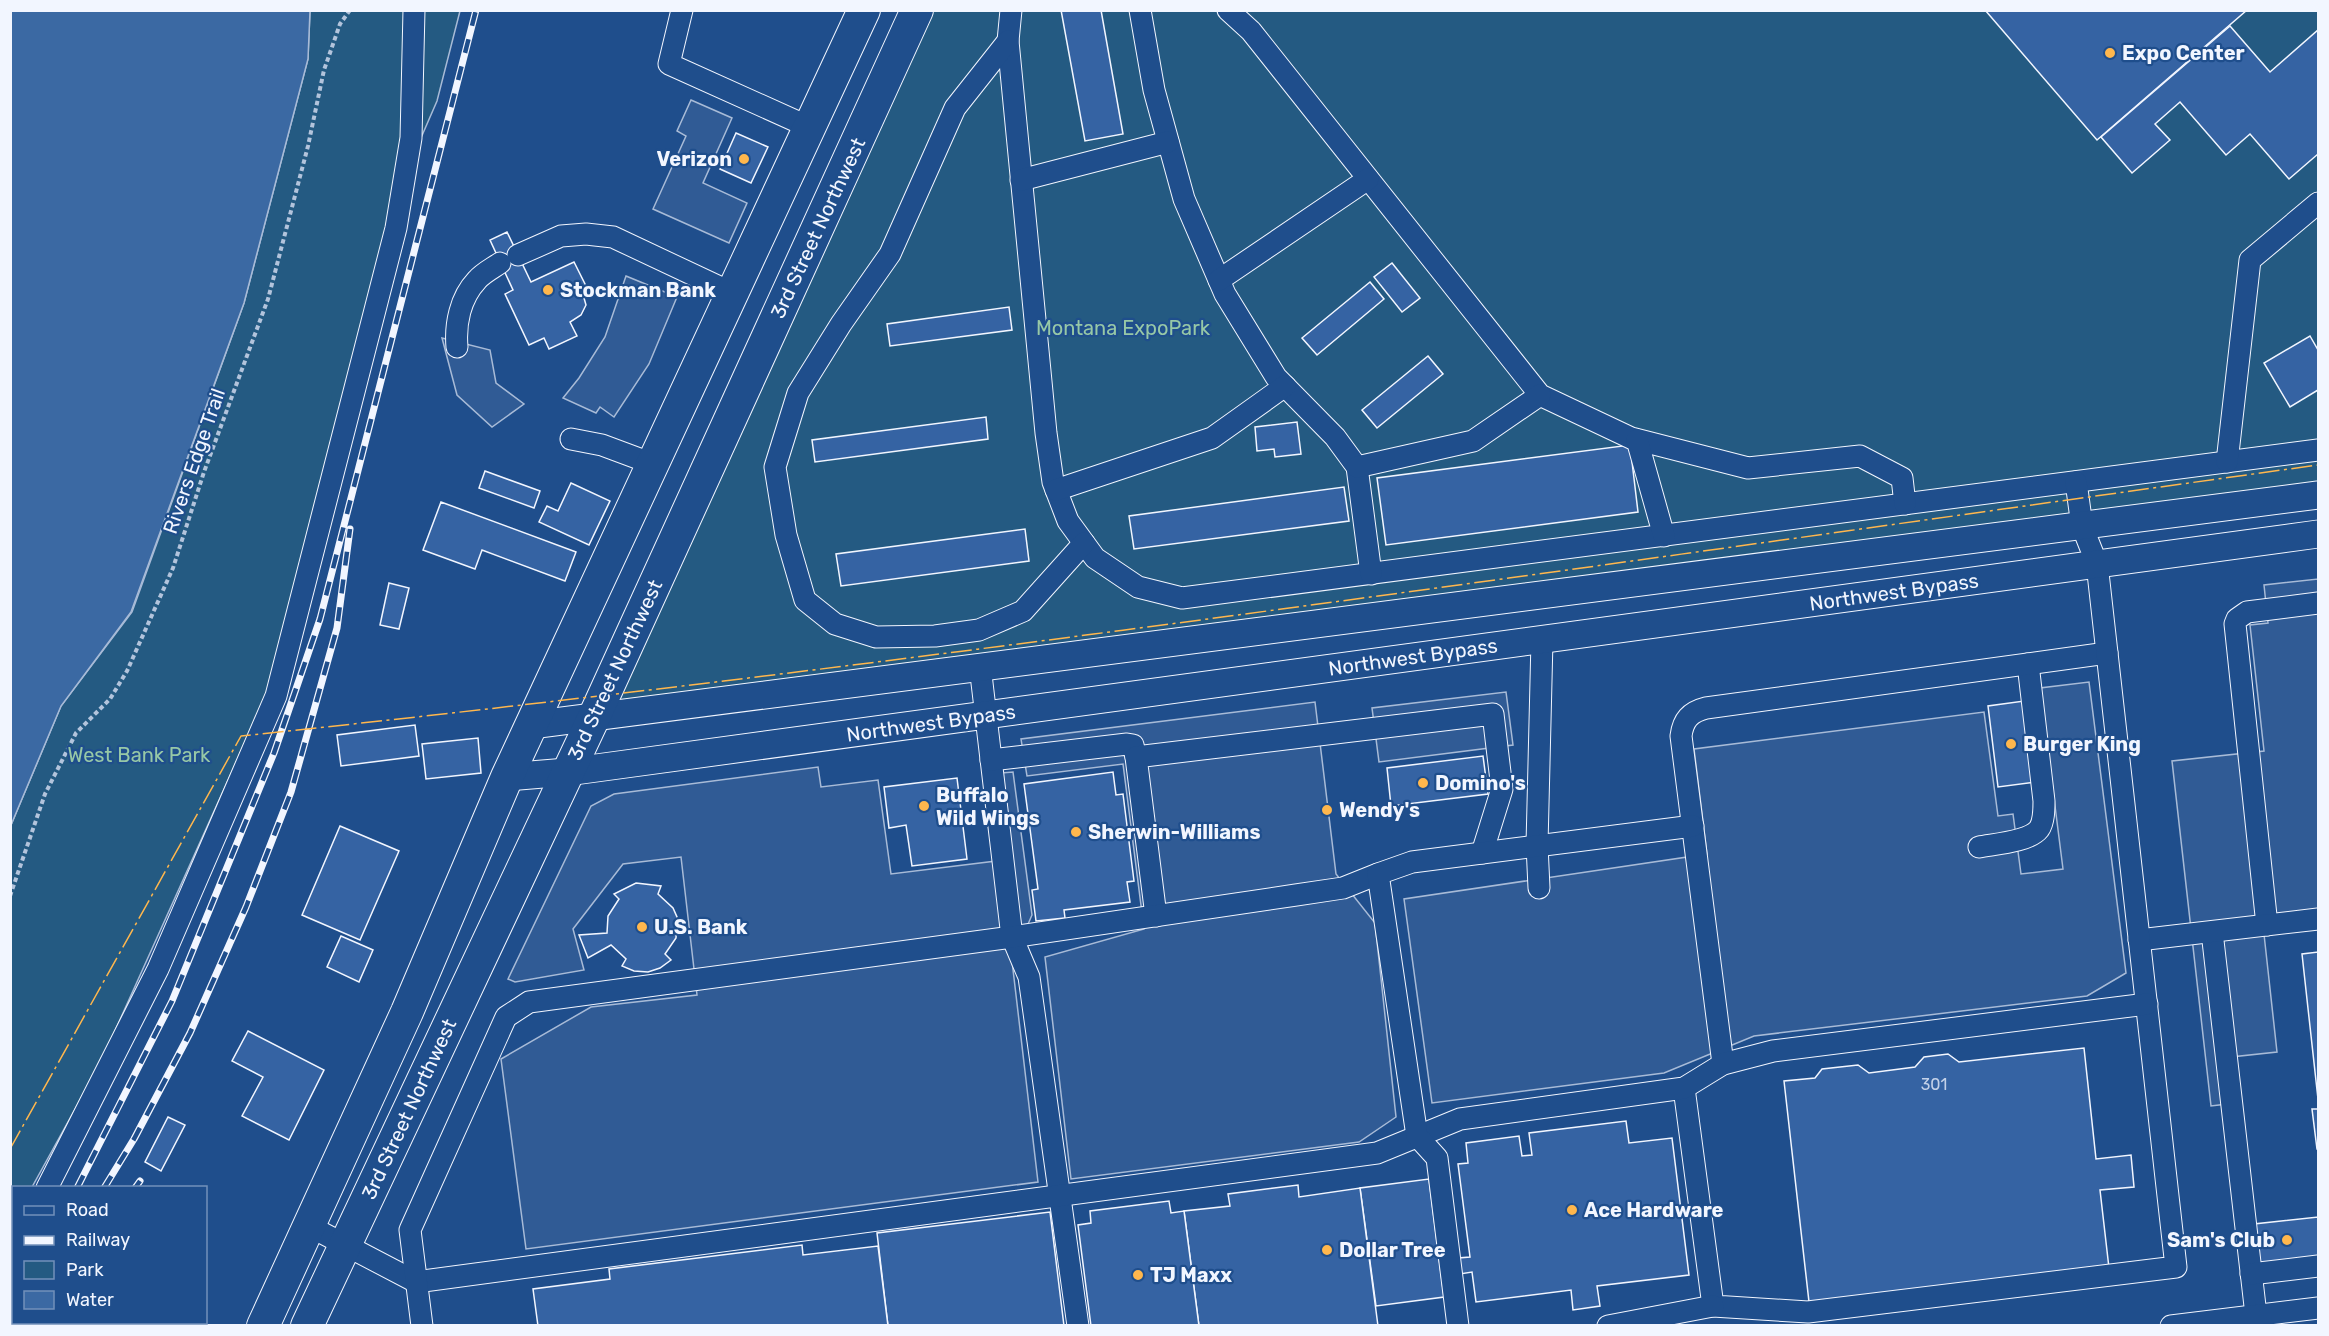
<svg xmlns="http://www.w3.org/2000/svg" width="2329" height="1336" viewBox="0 0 2329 1336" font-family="Rubik,sans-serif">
	<rect width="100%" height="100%" fill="#1f4e8c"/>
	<g fill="#245a82" stroke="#a8bbd7" stroke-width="1.5">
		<polygon points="310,11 460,11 437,101 397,193 271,685 100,1064 32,1187 14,1188 13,1221 11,1227 11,825 61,706 132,612 244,303 308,59"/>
		<polygon points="918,11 2318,11 2318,495 595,715"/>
	</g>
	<g fill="#305b95" stroke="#a8bbd7" stroke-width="1.5">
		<polygon points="691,100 732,118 703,183 747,203 729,243 653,209 686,136 677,131"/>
		<polygon points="626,276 677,297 649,364 614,417 600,407 596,413 563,398 579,378 605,337"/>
		<polygon points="442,338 490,350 496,383 524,404 492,427 457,395"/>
		<polygon points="2318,579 2318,910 2262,916 2277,1052 2222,1058 2227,1104 2211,1106 2172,761 2264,751 2250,625 2268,623 2264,585"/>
		<polygon points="2089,682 2126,973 2087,996 1754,1036 1664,1073 1432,1103 1404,899 1707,854 1694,749 1984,712 1998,816 2013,814 2021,874 2063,869 2040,688"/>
		<polygon points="1506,692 1513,745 1379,762 1372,708"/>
		<polygon points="1315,702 1336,874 1375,923 1396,1117 1359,1142 1071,1179 1045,957 1144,929 1123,764 1027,776 1021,739"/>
		<polygon points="818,767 821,787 878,780 891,874 1012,859 1001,773 1013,772 1032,915 1012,961 1038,1182 526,1249 501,1059 591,1007 697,995 681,857 623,864 573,929 584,970 515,982 508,979 591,806 614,794"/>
	</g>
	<polygon fill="#3b69a3" stroke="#a8bbd7" stroke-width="1.5" points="11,10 310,11 308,59 244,303 131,612 61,706 11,825"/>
	<g fill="#3563a3" stroke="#f2f6ff" stroke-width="1.5">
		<polygon points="1061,10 1101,10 1123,134 1085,141"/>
		<polygon points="1985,10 2247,10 2097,140"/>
		<polygon points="2230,26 2270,72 2318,30 2318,154 2289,179 2250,134 2226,155 2180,102 2155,124 2170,140 2132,173 2101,137"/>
		<polygon points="736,133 768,147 751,183 720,169"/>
		<polygon points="507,232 531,282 574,262 587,288 582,291 586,305 581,315 570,322 577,336 549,349 544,338 529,345 505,294 513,290 490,240"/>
		<polygon points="1392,263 1420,298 1402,312 1374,277"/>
		<polygon points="1370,282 1384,299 1317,355 1302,338"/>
		<polygon points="1009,307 1012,330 890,346 887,324"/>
		<polygon points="2310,336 2318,350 2318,390 2290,407 2264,363"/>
		<polygon points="1428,356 1443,374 1377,428 1362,410"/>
		<polygon points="986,417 988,439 815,462 812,440"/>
		<polygon points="1297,422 1301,454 1275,457 1274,449 1257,451 1255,427"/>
		<polygon points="1630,445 1638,512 1386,545 1377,478"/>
		<polygon points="485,471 540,491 534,508 479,488"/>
		<polygon points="571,483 610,501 589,545 539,522 547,506 558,511"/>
		<polygon points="1344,487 1349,521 1134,549 1129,516"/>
		<polygon points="441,502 576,552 565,581 482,550 475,569 423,550"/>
		<polygon points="1025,529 1029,561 841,586 836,554"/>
		<polygon points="389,583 409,588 399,629 380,625"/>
		<polygon points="2024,701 2035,782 1998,787 1988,706"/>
		<polygon points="415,725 419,756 341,766 337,735"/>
		<polygon points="478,738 481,773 426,779 422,744"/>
		<polygon points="1483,756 1488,794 1391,806 1387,768"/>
		<polygon points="1113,772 1116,795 1123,794 1134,881 1127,882 1130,902 1064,910 1065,918 1036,921 1032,890 1038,889 1024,784"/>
		<polygon points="957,778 967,859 912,866 906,825 889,828 884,787"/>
		<polygon points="340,826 399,851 360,940 302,915"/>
		<polygon points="636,883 661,886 658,894 673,908 677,917 676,938 665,954 671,960 660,968 648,972 634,971 622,966 626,959 611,945 588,958 579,935 607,933 608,916 619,899 614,894"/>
		<polygon points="341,936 373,950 359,982 327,967"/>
		<polygon points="2318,952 2318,1099 2302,954"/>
		<polygon points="248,1031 324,1070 289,1140 242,1116 263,1077 232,1061"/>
		<polygon points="2084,1048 2096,1159 2131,1155 2134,1187 2100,1190 2109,1268 1809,1302 1784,1081 1815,1078 1822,1069 1858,1065 1869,1073 1915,1067 1924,1057 1948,1054 1959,1062"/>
		<polygon points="2312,1109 2318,1109 2318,1149 2317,1149"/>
		<polygon points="168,1117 185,1125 161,1171 145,1162"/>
		<polygon points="1626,1121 1629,1143 1672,1138 1689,1275 1597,1286 1600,1306 1573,1310 1571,1290 1476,1302 1472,1272 1460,1274 1458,1258 1470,1257 1458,1164 1468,1163 1466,1143 1519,1136 1522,1156 1532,1155 1529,1133"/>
		<polygon points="1429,1179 1444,1297 1376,1306 1360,1188"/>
		<polygon points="1298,1185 1299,1197 1360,1188 1378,1326 1199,1326 1184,1211 1230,1206 1228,1194"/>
		<polygon points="1169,1201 1171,1213 1184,1211 1199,1326 1091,1326 1078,1225 1091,1223 1090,1211"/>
		<polygon points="1050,1212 1064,1326 888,1326 877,1233"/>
		<polygon points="2318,1217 2318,1256 2259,1263 2254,1224"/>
		<polygon points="802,1245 803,1255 878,1246 888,1326 538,1326 533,1289 610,1279 609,1269"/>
		<polygon points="60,1322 141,1322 140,1326 59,1326"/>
	</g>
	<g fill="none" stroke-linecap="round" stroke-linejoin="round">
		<defs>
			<g id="minor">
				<polyline points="682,10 669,64 809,127"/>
				<polyline points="1011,10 1008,41 1046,433 1053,482 1068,521 1095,558 1138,587 1182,598 2318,450"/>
				<polyline points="1140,10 1154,90 1184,199 1225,294 1276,377 1335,437 1357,467 1371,574"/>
				<polyline points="1228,10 1251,31 1540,395 1631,438 1748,468 1860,456 1902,478 1905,504"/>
				<polyline points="1008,41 955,108 890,254 841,324 798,393 775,467 786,535 805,600 835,624 876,637 935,636 979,630 1023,611 1084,543"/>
				<polyline points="1021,180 1168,142"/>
				<polyline points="518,255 561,236 586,234 613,237 732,293"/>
				<polyline points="1219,280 1368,179"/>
				<path d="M457 347C455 324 460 298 477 280 483 273 493 268 500 263"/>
				<polyline points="571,439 602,445 653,464"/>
				<polyline points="1637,440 1664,536"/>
				<polyline points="2227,462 2250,260 2318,203"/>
				<polyline points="1357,467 1473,441 1540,395"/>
				<polyline points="1056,490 1212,438 1285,386"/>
				<polyline points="980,666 1012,937 1029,977 1078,1326"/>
				<polyline points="991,760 1127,744 1133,745 1136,757"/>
				<path d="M1979 847C1994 844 2029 842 2039 829 2044 822 2044 809 2044 801L2028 664"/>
				<polyline points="1539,888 1537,845 1542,640"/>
				<polyline points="1156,916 1136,757 1493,714 1502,789 1482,853"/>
				<polyline points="2267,925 2235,624 2237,619 2247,612 2318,603"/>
				<polyline points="2212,932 2256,1315"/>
				<polyline points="2139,940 2318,919"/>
				<path d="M1723 1064 1681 736C1683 720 1690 712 1706 708L2107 653"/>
				<polyline points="1684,1088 1713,1306 1808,1312 2176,1267 2097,564 2082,526 2076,482"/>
				<polyline points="47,1188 158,969 276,696 396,228 411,138 414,10"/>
				<polyline points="309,1226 416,1282 1377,1153 1460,1119 1684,1088 1723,1064 1773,1051 2147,1004"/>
				<polyline points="10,1251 14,1246"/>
				<polyline points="2251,1274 2318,1266"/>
				<polyline points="422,1326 410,1230 506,1017 529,1002 1012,937 1296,895 1343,888 1378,874"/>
				<polyline points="1458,1326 1437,1158 1417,1136 1378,874 1412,862 1693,826"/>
				<polyline points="1608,1326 1713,1306"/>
				<polyline points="2171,1326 2318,1308"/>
			</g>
			<g id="major">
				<polyline points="531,725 2318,495"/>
				<polyline points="507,777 567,772 2318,534"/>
			</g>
			<g id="highway">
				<polyline points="263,1326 407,1012 507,777 864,10"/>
				<polyline points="307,1326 595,715 917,10"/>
			</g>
		</defs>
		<use href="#minor" stroke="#f2f6ff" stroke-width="23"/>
		<use href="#major" stroke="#f2f6ff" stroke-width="29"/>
		<use href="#highway" stroke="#f2f6ff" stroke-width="34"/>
		<polyline stroke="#b3c4dc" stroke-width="4" stroke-dasharray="4.5 3" stroke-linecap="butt" points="10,896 45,794 76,733 110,699 127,671 173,568 204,472 268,299 308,146 324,70 340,24 350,10"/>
		<use href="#minor" stroke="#1f4e8c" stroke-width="21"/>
		<use href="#major" stroke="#1f4e8c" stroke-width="27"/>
		<use href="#highway" stroke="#1f4e8c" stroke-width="32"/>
		<defs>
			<g id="rail">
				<polyline points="77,1188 172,1001 274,753 320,619 476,10"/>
				<polyline points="104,1188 134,1139 190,1033 246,907 291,792 337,628 350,529"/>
				<polyline points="135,1188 140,1181"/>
				<polyline points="10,1305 14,1300"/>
				<polyline points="16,1326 18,1322"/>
				<polyline points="33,1326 35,1322"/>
			</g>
		</defs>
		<use href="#rail" stroke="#f2f6ff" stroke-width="7"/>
		<use href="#rail" stroke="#1f4e8c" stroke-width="4.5" stroke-dasharray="14" stroke-linecap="butt"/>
		<path stroke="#ffb74d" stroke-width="1.5" stroke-dasharray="21 4.5 3 4.5" stroke-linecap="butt" d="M10 1149 241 736C936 663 1627 561 2318 465"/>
	</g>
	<g fill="#ffb74d" stroke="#1f4e8c" stroke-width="2">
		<circle cx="2110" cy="53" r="6"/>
		<circle cx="744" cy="159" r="6"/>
		<circle cx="548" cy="290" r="6"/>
		<circle cx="2011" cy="744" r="6"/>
		<circle cx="1423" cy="783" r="6"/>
		<circle cx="924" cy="806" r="6"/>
		<circle cx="1327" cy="810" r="6"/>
		<circle cx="1076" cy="832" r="6"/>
		<circle cx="642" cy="927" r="6"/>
		<circle cx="1572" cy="1210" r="6"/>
		<circle cx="2287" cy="1240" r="6"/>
		<circle cx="1327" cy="1250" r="6"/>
		<circle cx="1138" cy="1275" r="6"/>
	</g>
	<g text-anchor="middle" stroke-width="4.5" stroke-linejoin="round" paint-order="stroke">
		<g font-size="16" fill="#c3d1e8">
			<text x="1934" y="1090">301</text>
		</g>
		<g font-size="20" font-weight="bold" fill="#f2f6ff" stroke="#1f4e8c" text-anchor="start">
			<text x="2122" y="60">Expo Center</text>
			<text x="732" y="166" text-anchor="end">Verizon</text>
			<text x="560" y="297">Stockman Bank</text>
			<text x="2023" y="751">Burger King</text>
			<text x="1435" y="790">Domino's</text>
			<text x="936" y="802">Buffalo<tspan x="936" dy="23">Wild Wings</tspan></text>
			<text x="1339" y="817">Wendy's</text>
			<text x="1088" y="839">Sherwin-Williams</text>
			<text x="654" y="934">U.S. Bank</text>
			<text x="1584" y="1217">Ace Hardware</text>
			<text x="2275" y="1247" text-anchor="end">Sam's Club</text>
			<text x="1339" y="1257">Dollar Tree</text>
			<text x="1150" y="1282">TJ Maxx</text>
		</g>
		<g font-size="20" fill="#f2f6ff" stroke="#1f4e8c">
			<text transform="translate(818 228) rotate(-65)" y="7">3rd Street Northwest</text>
			<text transform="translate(194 461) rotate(-71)" y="7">Rivers Edge Trail</text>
			<text transform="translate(1894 592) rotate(-8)" y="7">Northwest Bypass</text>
			<text transform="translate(1413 657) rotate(-8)" y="7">Northwest Bypass</text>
			<text transform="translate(615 670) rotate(-65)" y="7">3rd Street Northwest</text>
			<text transform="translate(931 723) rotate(-8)" y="7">Northwest Bypass</text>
			<text transform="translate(409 1109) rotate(-65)" y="7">3rd Street Northwest</text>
		</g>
		<g font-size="20" fill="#97c8a6" stroke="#1f4e8c">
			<text x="1123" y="335">Montana ExpoPark</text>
			<text x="139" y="762">West Bank Park</text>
		</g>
	</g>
	<rect width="2329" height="1336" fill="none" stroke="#f2f6ff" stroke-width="24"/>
	<rect x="12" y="1186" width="195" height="138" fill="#1f4e8c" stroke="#7391ba" stroke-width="1.5"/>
	<rect x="24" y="1206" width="30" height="9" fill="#1f4e8c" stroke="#7391ba" stroke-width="1.5"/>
	<text x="66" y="1216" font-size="18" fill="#f2f6ff">Road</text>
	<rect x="24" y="1236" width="30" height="9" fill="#f2f6ff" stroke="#7391ba" stroke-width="1.5"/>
	<text x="66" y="1246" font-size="18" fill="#f2f6ff">Railway</text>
	<rect x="24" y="1261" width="30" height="18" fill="#245a82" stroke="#7391ba" stroke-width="1.5"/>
	<text x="66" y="1276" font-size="18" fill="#f2f6ff">Park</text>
	<rect x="24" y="1291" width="30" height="18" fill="#3b69a3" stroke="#7391ba" stroke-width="1.5"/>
	<text x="66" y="1306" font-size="18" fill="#f2f6ff">Water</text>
</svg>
